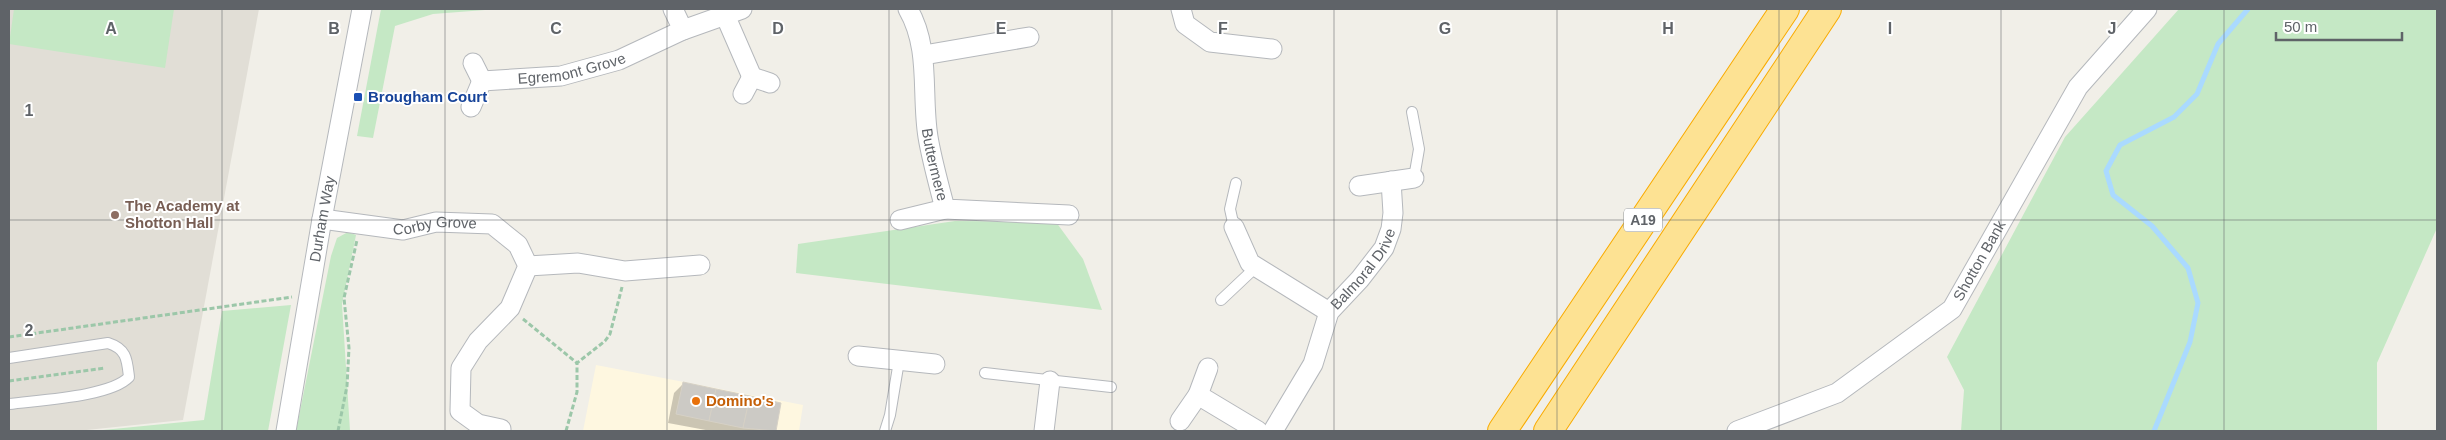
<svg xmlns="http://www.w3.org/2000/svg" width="2446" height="440" viewBox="0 0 2446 440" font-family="Arial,sans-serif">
	<rect width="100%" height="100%" fill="#f1efe8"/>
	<polygon fill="#fef7e0" points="596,365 803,405 799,431 583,431"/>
	<polygon fill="#e1ded6" points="9,9 259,9 183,420 77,431 9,431"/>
	<g fill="#c5e8c5">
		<polygon points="14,9 174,9 165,68 9,44"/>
		<polygon points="381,9 498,9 433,14 395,26 373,138 357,136"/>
		<polygon points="2179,9 2437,9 2437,228 2377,363 2377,431 1961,431 1964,390 1947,357 2065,137"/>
		<polygon points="955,221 1056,222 1083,259 1102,310 796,273 798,244"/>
		<polygon points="348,232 356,235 342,304 350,431 296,431 331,256 337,238"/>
		<polygon points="291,305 268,431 93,431 204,420 222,311"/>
	</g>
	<polygon fill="#0003" points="683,384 780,404 775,431 711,431 668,423 674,393"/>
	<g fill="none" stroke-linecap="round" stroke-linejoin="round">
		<polyline stroke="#aadaff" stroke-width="5" points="2154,431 2190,342 2198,303 2188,268 2152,226 2113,195 2106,171 2120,145 2174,117 2197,94 2218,44 2248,9"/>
	</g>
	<g fill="#cccac5" stroke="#d6d1c6">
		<polygon points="683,382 716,389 709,421 676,414"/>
		<polygon points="716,389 750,396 743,428 709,421"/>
		<polygon points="750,396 781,403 776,431 743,428"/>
	</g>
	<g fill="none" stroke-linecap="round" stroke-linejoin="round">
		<defs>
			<g id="lane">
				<polyline points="1412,112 1419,149 1414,178"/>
				<polyline points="1234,227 1230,209 1236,183"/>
				<polyline points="1221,300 1256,267"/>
				<path d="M9 358 108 343C127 349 127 360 129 377 110 397 38 400 9 404"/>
				<polyline points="985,373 1111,387"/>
				<polyline points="885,431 890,415 899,361"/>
			</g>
			<g id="street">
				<polyline points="673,9 683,30"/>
				<path id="s1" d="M908 9C931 49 921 94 928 137 932 161 939 185 945 209L1069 215"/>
				<polyline points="1181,9 1185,24 1210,42 1272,49"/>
				<polyline points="725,15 752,77 770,83"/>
				<polyline points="924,55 1029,37"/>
				<polyline points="473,63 482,81"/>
				<polyline points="743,94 752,77"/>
				<path id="s2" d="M471 107 482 81 561 76 619 60 683 30 742 9"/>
				<polyline points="1359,186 1414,178"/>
				<path id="s3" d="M322 219 403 230 436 222 492 224 518 245 528 266 510 308 478 341 461 368 460 411 478 424 501 429"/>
				<polyline points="900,220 945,209"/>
				<polyline points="1234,227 1250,263 1329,312"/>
				<polyline points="528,266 578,263 625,271 700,265"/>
				<polyline points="858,356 935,364"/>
				<polyline points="1198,395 1258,431"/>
				<polyline points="1180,421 1198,395 1208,368"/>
				<path id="s4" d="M286 431 322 219 362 9"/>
				<polyline points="1044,431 1050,381"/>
				<path id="s5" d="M1273 431 1313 364 1329 312 1360 279 1384 248 1391 229 1393 213 1391 181"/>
				<path id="s6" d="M1737 431 1837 393 1952 309 2078 87 2147 9"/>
			</g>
			<g id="highway">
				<polyline points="1502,431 1785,9"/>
				<polyline points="1548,431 1827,9"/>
			</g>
		</defs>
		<use href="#lane" stroke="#b5b8bc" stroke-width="12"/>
		<use href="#street" stroke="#b5b8bc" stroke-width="21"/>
		<use href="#highway" stroke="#f9ab00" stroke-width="30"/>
		<g stroke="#9cc7a9" stroke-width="3" stroke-dasharray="5 2.5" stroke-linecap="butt">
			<polyline points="523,319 577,363"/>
			<polyline points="9,337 292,297"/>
			<polyline points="9,381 105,368"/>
			<polyline points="338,431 347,386 349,348 344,298 357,240"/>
			<polyline points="566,431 577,392 577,363 605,341 610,334 622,287"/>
		</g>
		<use href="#lane" stroke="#fff" stroke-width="10"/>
		<use href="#street" stroke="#fff" stroke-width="19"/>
		<use href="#highway" stroke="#fde293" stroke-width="28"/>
	</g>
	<path fill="none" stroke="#5f6368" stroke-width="1" stroke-opacity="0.55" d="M222 9V431M445 9V431M667 9V431M889 9V431M1112 9V431M1334 9V431M1557 9V431M1779 9V431M2001 9V431M2224 9V431M9 220H2437"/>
	<rect fill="#1a4fb4" stroke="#fff" stroke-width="2" x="353" y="92" width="10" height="10" rx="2.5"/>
	<circle fill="#8d6e63" stroke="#fff" stroke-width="2" cx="115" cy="215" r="5"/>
	<circle fill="#e8710a" stroke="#fff" stroke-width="2" cx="696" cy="401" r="5"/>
	<g text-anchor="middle" stroke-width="4" stroke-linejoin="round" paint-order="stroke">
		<rect fill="#fff" stroke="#8f9295" stroke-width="1" x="1624" y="208.5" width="38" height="23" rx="4"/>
		<g font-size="14" font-weight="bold" fill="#5f6368">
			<text x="1643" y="225">A19</text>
		</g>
		<g font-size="15" fill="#5f6368" stroke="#fff">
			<text dy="5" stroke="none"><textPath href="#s2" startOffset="119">Egremont Grove</textPath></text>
			<text dy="5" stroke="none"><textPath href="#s1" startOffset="159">Buttermere</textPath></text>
			<text dy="5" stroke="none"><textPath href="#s4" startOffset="215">Durham Way</textPath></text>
			<text dy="5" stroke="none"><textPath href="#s3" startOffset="114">Corby Grove</textPath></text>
			<text dy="5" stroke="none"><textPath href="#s6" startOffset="305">Shotton Bank</textPath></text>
			<text dy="5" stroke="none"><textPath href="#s5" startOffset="188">Balmoral Drive</textPath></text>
		</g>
		<g font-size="15" font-weight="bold" fill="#164399" stroke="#fff" text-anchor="start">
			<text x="368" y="102">Brougham Court</text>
		</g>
		<g font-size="15" font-weight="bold" fill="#785e54" stroke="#fff" text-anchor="start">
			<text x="125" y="211">The Academy at<tspan x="125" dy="17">Shotton Hall</tspan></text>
		</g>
		<g font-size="15" font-weight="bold" fill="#c56008" stroke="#fff" text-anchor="start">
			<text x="706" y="406">Domino's</text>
		</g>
	</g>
	<g font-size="16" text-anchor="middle" font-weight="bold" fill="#5f6368" stroke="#fff" stroke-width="4" stroke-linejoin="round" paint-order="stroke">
		<text x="111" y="34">A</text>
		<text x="334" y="34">B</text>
		<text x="556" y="34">C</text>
		<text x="778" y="34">D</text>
		<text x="1001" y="34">E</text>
		<text x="1223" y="34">F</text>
		<text x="1445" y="34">G</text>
		<text x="1668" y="34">H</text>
		<text x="1890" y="34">I</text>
		<text x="2112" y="34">J</text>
		<text x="29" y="116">1</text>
		<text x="29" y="336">2</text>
	</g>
	<rect width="2446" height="440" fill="none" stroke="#5f6368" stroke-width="20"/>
	<path d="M2276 32v8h126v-8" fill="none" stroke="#5f6368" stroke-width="2.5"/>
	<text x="2284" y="32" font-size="15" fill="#5f6368" stroke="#ffffff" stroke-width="4" paint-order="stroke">50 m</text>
</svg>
